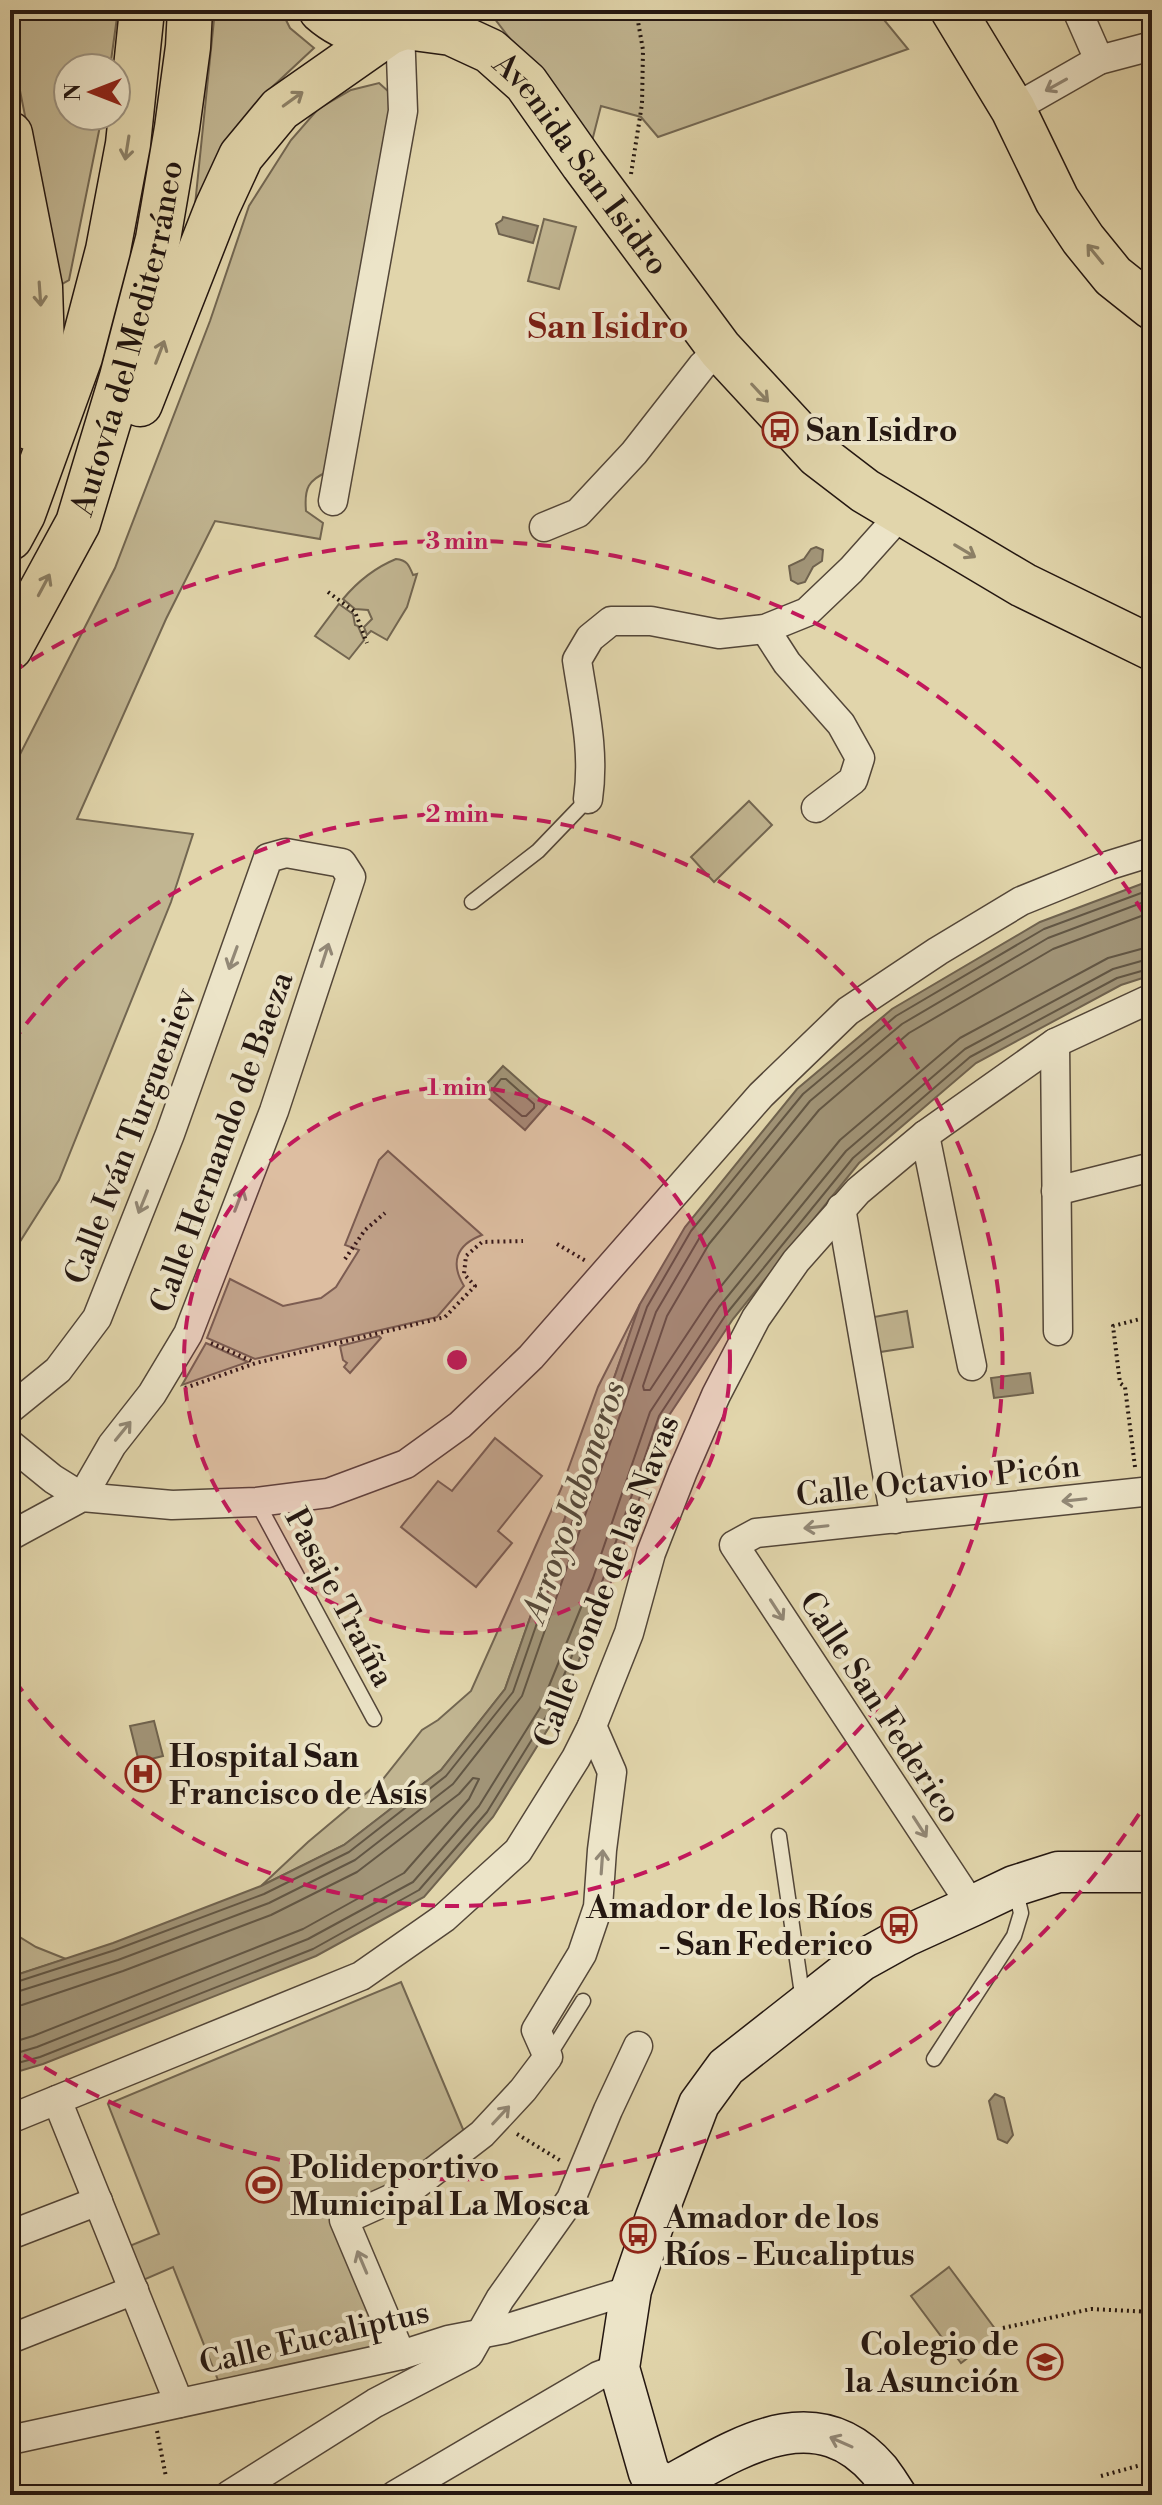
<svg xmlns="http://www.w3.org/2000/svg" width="1162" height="2505" viewBox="0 0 1162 2505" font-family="'Libre Bodoni',serif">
	<rect width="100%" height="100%" fill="#e1d5ab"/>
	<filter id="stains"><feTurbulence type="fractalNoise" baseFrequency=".0025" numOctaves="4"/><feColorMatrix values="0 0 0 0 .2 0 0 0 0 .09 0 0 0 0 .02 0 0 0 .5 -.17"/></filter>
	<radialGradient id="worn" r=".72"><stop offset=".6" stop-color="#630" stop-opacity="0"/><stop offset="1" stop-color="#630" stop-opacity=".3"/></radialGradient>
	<g fill="#c1b591" stroke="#726651" stroke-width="2">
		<polygon points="12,10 118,10 110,68 68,68 68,116 102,116 69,280 62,284 58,280 13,56"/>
		<polygon points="215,10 281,10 290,28 314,48 269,90 195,205"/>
		<polygon points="488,10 876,10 908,49 658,137 641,117 601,106 591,145"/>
		<path d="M379 83 389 92 392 103 329 471C308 480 304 488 306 511L323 523 320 539 215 521 166 619 77 819 193 834 171 902 59 1180 16 1248 10 1263V774L115 568 210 321 249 206 291 140 318 109 351 90Z"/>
		<polygon points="544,219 576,227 559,289 528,281"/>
		<path d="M396 559C407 560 409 565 413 575L417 574 407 607 387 640 371 631 367 635 364 627 372 619 368 610 355 609 343 599C358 581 374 568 396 559Z"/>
		<polygon points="339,604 353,614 355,625 358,626 364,640 349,659 315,636"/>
		<polygon points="749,801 772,825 714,882 691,857"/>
		<path d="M388 1151 482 1235C456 1245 450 1263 464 1286L437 1317 255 1359 207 1338 230 1279 283 1306 321 1298 336 1287 359 1250 345 1245 379 1160Z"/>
		<polygon points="640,1304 505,1689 441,1770 344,1845 261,1886 308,1842 383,1779 422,1730 438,1720 471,1691 561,1489 598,1387"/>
		<polygon points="907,1311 913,1347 880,1352 874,1317"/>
		<polygon points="379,1336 381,1338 350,1373 344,1367 347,1363 343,1360 340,1346"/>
		<polygon points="206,1343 248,1362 182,1385"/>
		<polygon points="495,1438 542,1476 498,1531 512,1543 476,1587 401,1527 438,1481 452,1491"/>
		<polygon points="10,1931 36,1947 66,1959 10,1977"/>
		<polygon points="401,1982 465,2134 398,2182 332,2207 389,2345 220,2385 173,2267 141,2281 127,2247 159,2234 108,2104"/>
		<polygon points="949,2267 999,2334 961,2363 911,2296"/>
	</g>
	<g fill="#a19477" stroke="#6f624e" stroke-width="2">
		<polygon points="503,217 538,226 533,243 499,234 496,224 502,220"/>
		<polygon points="816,547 823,550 822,561 813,567 805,582 798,584 791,580 789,566 804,559 811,549"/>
		<polygon points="1152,880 1152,975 1121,985 976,1063 859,1163 733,1319 666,1420 610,1585 556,1716 493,1817 424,1897 316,1956 43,2064 10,2074 10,1977 113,1943 261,1886 344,1845 441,1770 505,1689 640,1304 685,1227 797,1089 892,1009 1040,922"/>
		<polygon points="503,1066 547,1105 525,1130 480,1091"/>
		<polygon points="1030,1373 1033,1393 994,1398 991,1378"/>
		<polygon points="154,1721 163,1756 139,1762 130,1726"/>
		<polygon points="995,2094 1004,2098 1013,2135 1007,2143 998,2139 989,2101"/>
	</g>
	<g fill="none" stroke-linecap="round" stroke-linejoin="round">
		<g stroke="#625644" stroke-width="2">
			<polyline points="1152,912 1053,949 909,1033 819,1110 709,1244 667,1316 643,1386 644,1390 650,1390 709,1301 840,1140 960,1038 1108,958 1152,946"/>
			<polygon points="501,1079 506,1079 534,1104 534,1108 526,1116 522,1116 494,1092 494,1088"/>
			<polyline points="10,1984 115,1950 264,1894 349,1852 446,1776 513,1692 647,1307 691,1231 803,1094 896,1016 1044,929 1152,889"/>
			<polyline points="10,1994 118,1960 269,1903 355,1860 453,1784 522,1696 656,1312 700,1237 810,1101 902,1024 1048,938 1152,899"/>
			<polyline points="10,2006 22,2005 123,1971 271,1915 357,1872 459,1794 473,1778 479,1779 469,1799 404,1873 303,1929 33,2036 10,2043"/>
			<polyline points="10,2055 37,2047 308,1939 413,1882 479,1806 540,1708 593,1578 650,1412 719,1307 846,1151 965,1049 1113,969 1152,958"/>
			<polyline points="10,2065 40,2057 313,1949 419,1890 487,1812 549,1712 602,1582 659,1416 727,1313 853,1158 970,1057 1117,978 1152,968"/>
		</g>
		<defs>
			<g id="lane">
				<polyline points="472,902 538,851 588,799"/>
				<polyline points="257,1502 374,1719"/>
				<polyline points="779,1836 803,2001"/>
				<polyline points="548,2057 583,2001"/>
				<polyline points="934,2059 1014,1936 1021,1913 1015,1888"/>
			</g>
			<g id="street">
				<polyline points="1077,10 1099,60"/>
				<polyline points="1013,109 1099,60 1152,46"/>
				<polyline points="333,501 403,111 400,29"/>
				<polyline points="544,527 578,513 634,453 702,366 720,349"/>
				<polyline points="765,629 787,663 841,724 860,758 853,780 816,808"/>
				<path d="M588 799C595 751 584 707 577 660L590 638 611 621H651L719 634 765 629 807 612 851 570 902 513"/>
				<polyline points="1055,1043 1058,1331"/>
				<polyline points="925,1135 972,1366"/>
				<polyline points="1056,1191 1152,1167"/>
				<polyline points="841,1208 895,1519"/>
				<polyline points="10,1409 58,1370 97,1318 170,1134 268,858 286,853 342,863 351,877 274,1111 188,1334 152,1394 112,1445 82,1497 53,1479 10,1444"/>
				<polyline points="10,1536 82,1497 172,1505 257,1502 328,1493 406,1464 460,1425 531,1357 761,1095 848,1011 938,951 1021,901 1110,865 1152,852"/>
				<polyline points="972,1906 734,1545 756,1533 1152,1491"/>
				<polyline points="57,2100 179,2403"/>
				<polyline points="10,2119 361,1976 444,1918 518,1851 576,1758 592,1726 629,1633 651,1553 683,1471 716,1395 756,1318 796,1261 858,1191 925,1135 1055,1043 1152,998"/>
				<polyline points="10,2235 98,2201"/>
				<polyline points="10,2339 134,2290"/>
				<polyline points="401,2355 344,2220 408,2191 482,2134 523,2090 548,2057 536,2030 582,1954 598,1907 602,1850 612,1772 592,1726"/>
				<polyline points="10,2440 401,2355 448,2340 505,2329 631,2290"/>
				<polyline points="229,2495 375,2403 469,2354 500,2299 571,2199 608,2110 638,2046"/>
				<polyline points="395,2495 598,2376 619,2368"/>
			</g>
			<g id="secondary">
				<polyline points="674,2484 661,2484 649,2473 619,2368 631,2290 656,2217 699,2104 726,2067 861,1961 906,1936 972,1906 1014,1886 1058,1872 1152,1872"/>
				<path d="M652 2495C723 2459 809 2389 879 2470 885 2478 891 2487 896 2495"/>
			</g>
			<g id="primary">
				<path d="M321 10C346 32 379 42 410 24"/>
				<polyline points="953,10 1013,109 1057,200 1083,239 1113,276 1152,307"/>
				<path id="s1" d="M406 27 451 33 490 51 526 83 583 164 720 349 818 455 865 491 1023 585 1152 648"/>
			</g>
			<g id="highway">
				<polyline points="10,134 40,287 43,379 31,428"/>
				<polyline points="140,404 217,208 241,156 280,109 390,32"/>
				<polyline points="10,538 23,514 80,357 108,250 128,144 142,10"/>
				<path id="s2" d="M10 648 78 523 122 377 158 239 177 128 188 47 190 10"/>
			</g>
		</defs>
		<use href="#lane" stroke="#534638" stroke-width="17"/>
		<use href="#street" stroke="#534638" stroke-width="31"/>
		<use href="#secondary" stroke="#241711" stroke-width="43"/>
		<use href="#primary" stroke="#241711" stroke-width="47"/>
		<use href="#highway" stroke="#241711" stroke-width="47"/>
		<g stroke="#241711" stroke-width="4" stroke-dasharray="2 4" stroke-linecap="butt">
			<polyline points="631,174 642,104 643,50 636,10"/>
			<polyline points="328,592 355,612 367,643"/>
			<polyline points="557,1244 586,1261"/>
			<polyline points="345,1259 365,1230 385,1213"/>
			<polyline points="211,1343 254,1362"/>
			<polyline points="185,1388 256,1363 445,1317 475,1286 464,1274 466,1256 482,1242 523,1241"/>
			<polyline points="1135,1467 1125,1387 1120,1383 1113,1326 1152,1316"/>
			<polyline points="517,2134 561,2161"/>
			<polyline points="1003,2328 1091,2309 1152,2312"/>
			<polyline points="157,2431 166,2477"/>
			<polyline points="1101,2476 1152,2462"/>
		</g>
		<use href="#lane" stroke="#ece4c8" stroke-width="14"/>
		<use href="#street" stroke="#ece4c8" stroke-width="28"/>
		<use href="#secondary" stroke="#ece4c8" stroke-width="40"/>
		<use href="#primary" stroke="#e1d5ab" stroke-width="44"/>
		<use href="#highway" stroke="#e1d5ab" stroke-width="44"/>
	</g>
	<defs><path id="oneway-shaft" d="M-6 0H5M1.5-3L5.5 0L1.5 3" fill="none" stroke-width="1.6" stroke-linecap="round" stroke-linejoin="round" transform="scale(2)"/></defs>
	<g stroke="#928876">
		<use href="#oneway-shaft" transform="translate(1056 85) rotate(151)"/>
		<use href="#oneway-shaft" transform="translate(325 955) rotate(-72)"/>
		<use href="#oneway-shaft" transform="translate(233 958) rotate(110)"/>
		<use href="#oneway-shaft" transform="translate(239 1200) rotate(-69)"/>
		<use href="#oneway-shaft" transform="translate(143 1202) rotate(112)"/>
		<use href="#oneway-shaft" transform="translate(123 1431) rotate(-51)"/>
		<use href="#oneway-shaft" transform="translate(1074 1500) rotate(174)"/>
		<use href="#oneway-shaft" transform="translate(816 1527) rotate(174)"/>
		<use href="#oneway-shaft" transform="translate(777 1610) rotate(57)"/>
		<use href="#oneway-shaft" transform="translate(920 1827) rotate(57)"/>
		<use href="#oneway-shaft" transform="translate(602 1862) rotate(-86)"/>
		<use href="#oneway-shaft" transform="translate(501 2115) rotate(-47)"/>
		<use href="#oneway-shaft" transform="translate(362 2262) rotate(-113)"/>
		<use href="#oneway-shaft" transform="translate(841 2442) rotate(-156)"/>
	</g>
	<g stroke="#8c8066">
		<use href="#oneway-shaft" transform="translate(293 99) rotate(-36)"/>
		<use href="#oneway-shaft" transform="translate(127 148) rotate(99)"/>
		<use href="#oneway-shaft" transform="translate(1095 254) rotate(-129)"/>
		<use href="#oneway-shaft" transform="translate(40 294) rotate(86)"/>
		<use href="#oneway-shaft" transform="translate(160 352) rotate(-69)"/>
		<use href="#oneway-shaft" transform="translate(760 393) rotate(47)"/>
		<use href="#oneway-shaft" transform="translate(965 551) rotate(31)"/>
		<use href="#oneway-shaft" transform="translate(44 585) rotate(-62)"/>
	</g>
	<circle cx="457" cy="1360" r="273" fill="#c2185b" fill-opacity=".12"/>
	<g fill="none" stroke="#c2185b" stroke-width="4" stroke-dasharray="14 10">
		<circle cx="457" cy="1360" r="273"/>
		<path d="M12 1043A546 546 0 1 1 12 1677"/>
		<path d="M1152 1794A819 819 0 0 1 11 2047M11 673A819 819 0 0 1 1152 926"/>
	</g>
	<defs>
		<symbol id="bus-ring" viewBox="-11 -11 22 22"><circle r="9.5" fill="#ece4c8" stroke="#8f2418" stroke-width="1.5"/><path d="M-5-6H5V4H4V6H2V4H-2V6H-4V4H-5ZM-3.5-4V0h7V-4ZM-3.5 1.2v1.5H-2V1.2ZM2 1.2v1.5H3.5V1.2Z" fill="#8f2418"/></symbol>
		<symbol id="hospital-ring" viewBox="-11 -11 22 22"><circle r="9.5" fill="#ece4c8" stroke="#8f2418" stroke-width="1.5"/><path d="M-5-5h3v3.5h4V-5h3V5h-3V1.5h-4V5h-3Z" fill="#8f2418"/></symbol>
		<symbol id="stadium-ring" viewBox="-11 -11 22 22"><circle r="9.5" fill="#ece4c8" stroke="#8f2418" stroke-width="1.5"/><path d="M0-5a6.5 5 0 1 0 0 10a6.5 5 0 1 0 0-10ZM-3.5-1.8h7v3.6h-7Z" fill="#8f2418"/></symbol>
		<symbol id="school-ring" viewBox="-11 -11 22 22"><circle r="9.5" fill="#ece4c8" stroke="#8f2418" stroke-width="1.5"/><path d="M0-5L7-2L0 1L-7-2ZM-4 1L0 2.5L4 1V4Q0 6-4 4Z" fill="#8f2418"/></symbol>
	</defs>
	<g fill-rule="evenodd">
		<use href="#bus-ring" x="760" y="410" width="40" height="40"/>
		<use href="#hospital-ring" x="123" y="1754" width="40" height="40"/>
		<use href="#bus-ring" x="879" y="1905" width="40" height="40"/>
		<use href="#stadium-ring" x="244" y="2165" width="40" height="40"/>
		<use href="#bus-ring" x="618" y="2215" width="40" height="40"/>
		<use href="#school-ring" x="1025" y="2342" width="40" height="40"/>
	</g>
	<g text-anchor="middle" stroke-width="8" stroke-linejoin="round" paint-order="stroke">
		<g font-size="32" fill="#241711" stroke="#ece4c8">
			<text dy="11" stroke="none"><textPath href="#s1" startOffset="234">Avenida San Isidro</textPath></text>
			<text dy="11" stroke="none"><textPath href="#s2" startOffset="334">Autovía del Mediterráneo</textPath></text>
			<text transform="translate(130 1136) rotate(-69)" y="11">Calle Iván Turgueniev</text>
			<text transform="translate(221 1142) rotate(-70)" y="11">Calle Hernando de Baeza</text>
			<text transform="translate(938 1480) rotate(-6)" y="11">Calle Octavio Picón</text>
			<text transform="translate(606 1581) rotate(-69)" y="11">Calle Conde de las Navas</text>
			<text transform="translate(340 1597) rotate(62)" y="11">Pasaje Traíña</text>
			<text transform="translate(881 1707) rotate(57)" y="11">Calle San Federico</text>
			<text transform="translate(314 2337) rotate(-13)" y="11">Calle Eucaliptus</text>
		</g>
		<g font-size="32" font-weight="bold" fill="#241711" stroke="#ece4c8" text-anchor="start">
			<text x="806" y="441">San Isidro</text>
			<text x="169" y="1767">Hospital San<tspan x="169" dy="37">Francisco de Asís</tspan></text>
			<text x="873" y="1918" text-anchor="end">Amador de los Ríos<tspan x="873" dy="37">- San Federico</tspan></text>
			<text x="290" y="2178">Polideportivo<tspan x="290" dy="37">Municipal La Mosca</tspan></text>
			<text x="664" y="2228">Amador de los<tspan x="664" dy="37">Ríos - Eucaliptus</tspan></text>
			<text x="1019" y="2355" text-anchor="end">Colegio de<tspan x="1019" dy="37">la Asunción</tspan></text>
		</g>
		<g font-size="34" font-weight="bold" fill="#7a1f14" stroke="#ece4c8">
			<text x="608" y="338">San Isidro</text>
		</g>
		<g font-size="34" font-style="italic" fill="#56493a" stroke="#ece4c8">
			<text transform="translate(573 1501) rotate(-71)" y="12">Arroyo Jaboneros</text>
		</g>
	</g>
	<circle cx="457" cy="1360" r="12" fill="#c2185b" stroke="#ece4c8" stroke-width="4"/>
	<g font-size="24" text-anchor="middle" font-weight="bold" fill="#c2185b" stroke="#ece4c8" stroke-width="8" stroke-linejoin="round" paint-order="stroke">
		<text x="457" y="549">3 min</text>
		<text x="457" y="822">2 min</text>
		<text x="457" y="1095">1 min</text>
	</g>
	<rect width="1162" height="2505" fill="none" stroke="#e1d5ab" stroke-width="40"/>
	<rect x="12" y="12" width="1138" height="2481" fill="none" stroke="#241711" stroke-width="4"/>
	<rect x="20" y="20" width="1122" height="2465" fill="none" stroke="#241711" stroke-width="2"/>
	<g transform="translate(92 92) rotate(270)"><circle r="38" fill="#ece4c8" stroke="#9c927f" stroke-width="2"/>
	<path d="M0-6L14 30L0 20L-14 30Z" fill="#8f2418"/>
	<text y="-12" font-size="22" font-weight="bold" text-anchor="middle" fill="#241711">N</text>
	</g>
	<rect width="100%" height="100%" filter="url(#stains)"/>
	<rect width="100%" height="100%" fill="url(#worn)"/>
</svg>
